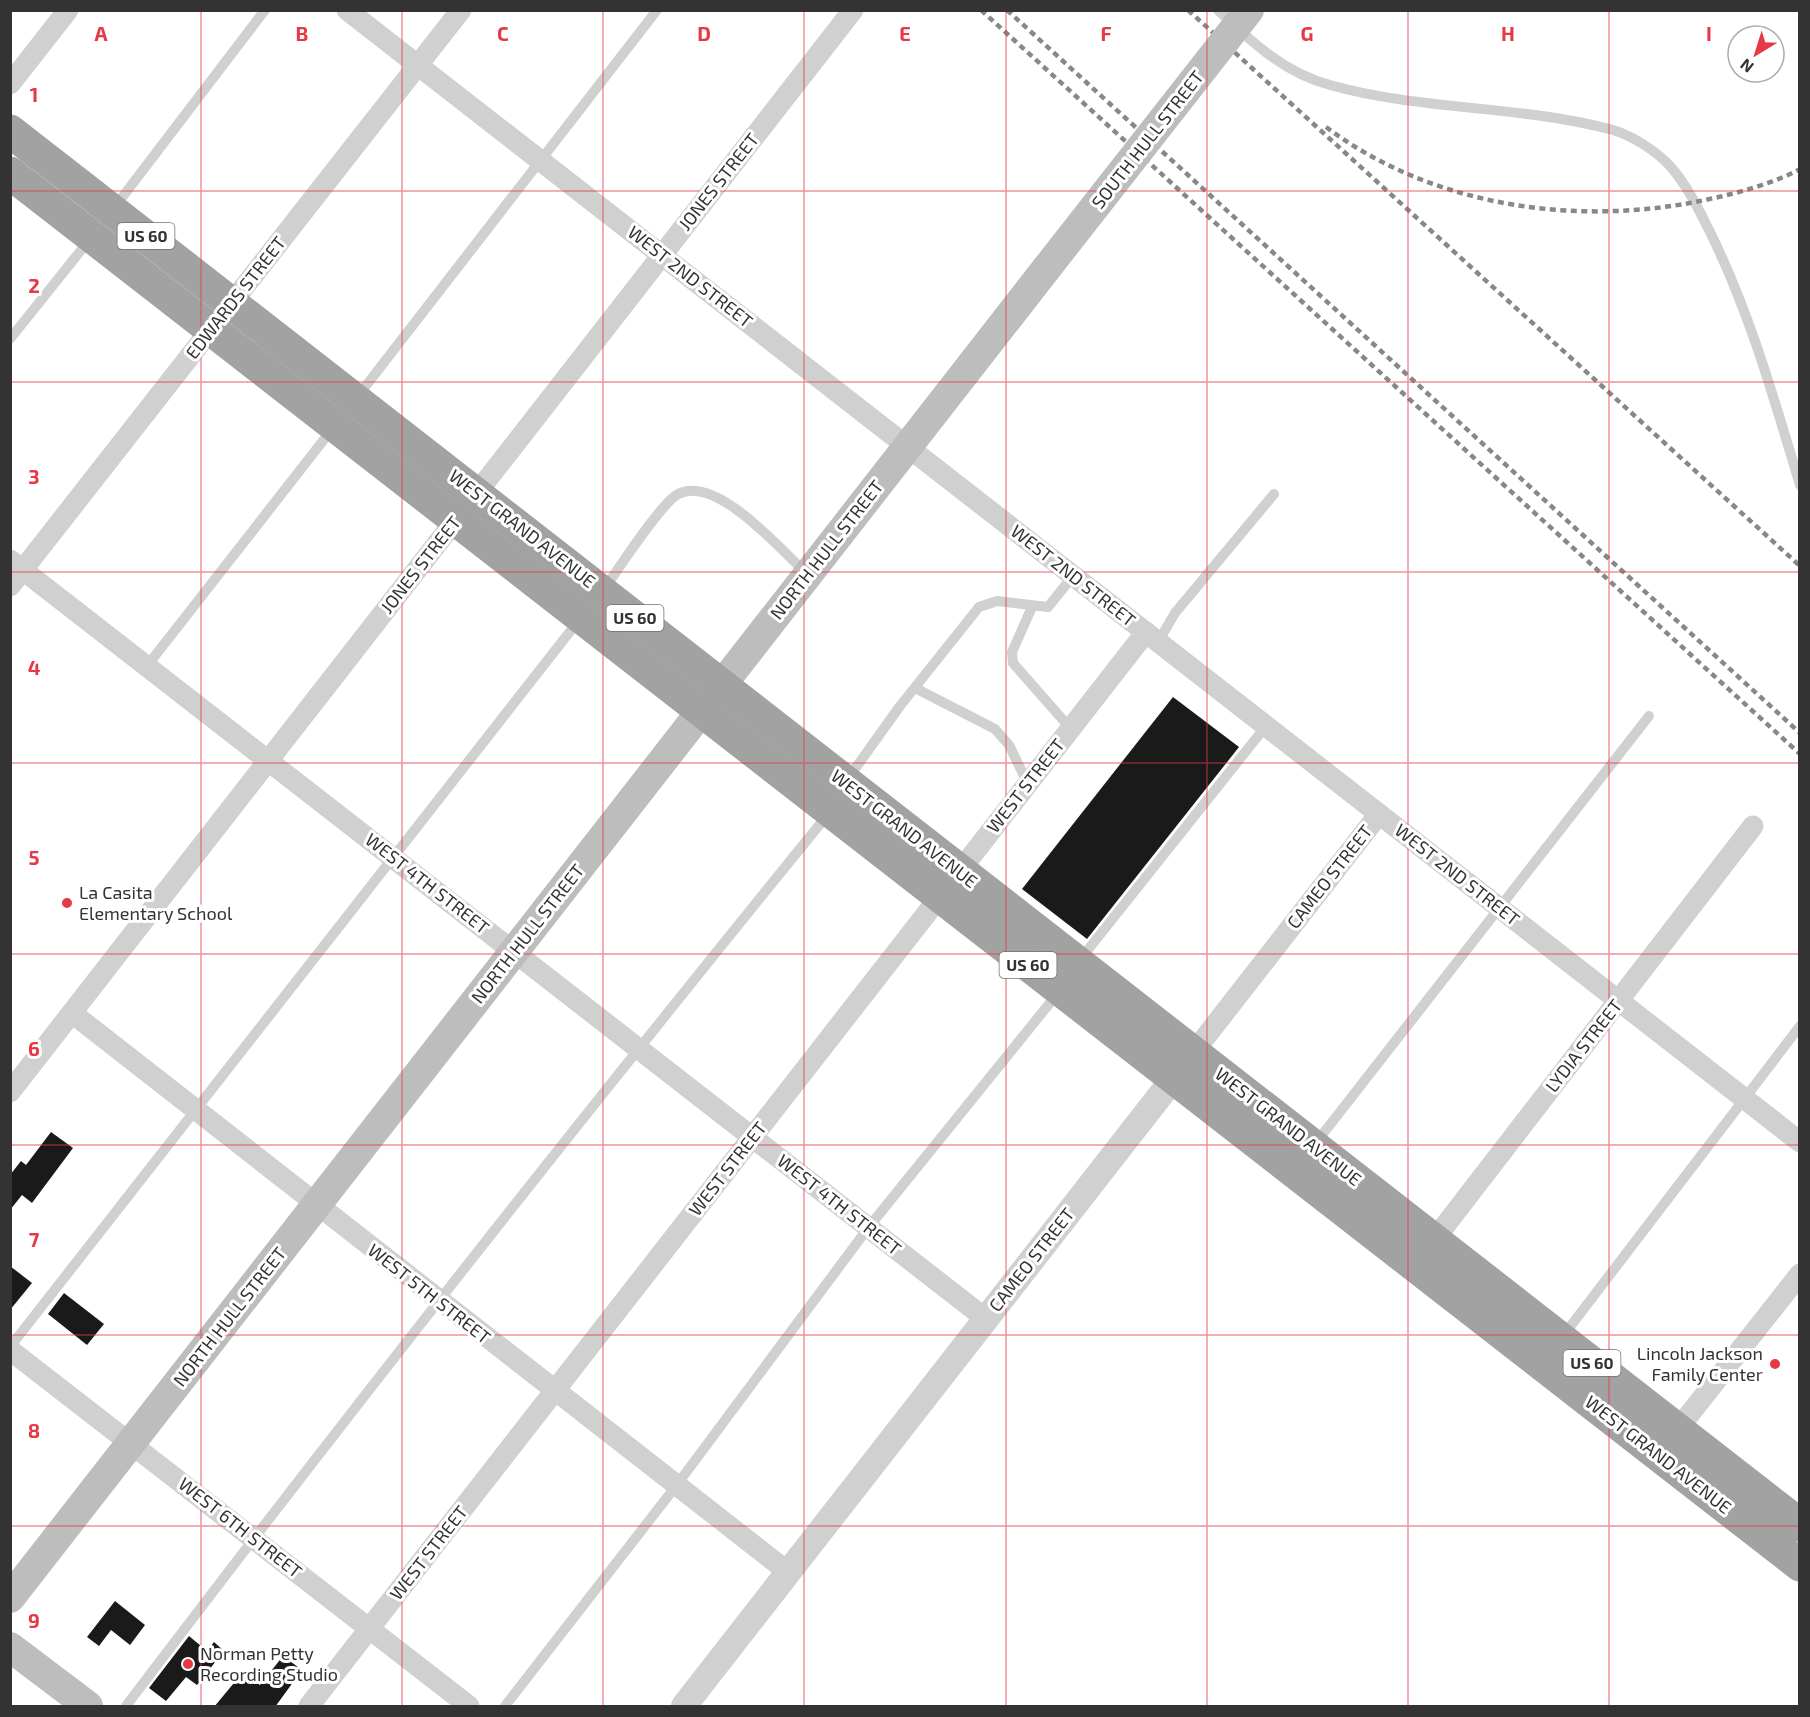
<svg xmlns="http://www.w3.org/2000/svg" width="1810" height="1717" viewBox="0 0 1810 1717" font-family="'Exo 2',sans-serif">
	<rect width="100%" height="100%" fill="#fff"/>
	<g fill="#1a1a1a">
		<polygon points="1173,697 1239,747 1087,939 1022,889"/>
		<polygon points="51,1132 73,1148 32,1203 22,1195 10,1210 10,1175 21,1161 26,1165"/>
		<polygon points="10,1266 32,1283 10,1310"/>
		<polygon points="64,1293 104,1324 87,1345 48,1314"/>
		<polygon points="115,1601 145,1625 130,1645 111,1630 99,1646 87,1637"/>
		<polygon points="189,1636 207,1651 214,1642 224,1651 197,1685 186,1677 166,1701 149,1688"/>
		<polygon points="283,1656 302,1670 275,1707 214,1707 243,1672 260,1685"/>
	</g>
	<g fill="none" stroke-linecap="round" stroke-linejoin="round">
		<g stroke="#d0d0d0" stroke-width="10">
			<path d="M1218 10C1252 42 1284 73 1330 85 1422 111 1521 105 1613 130 1633 136 1656 151 1670 166 1687 185 1699 210 1710 232 1750 313 1774 399 1800 485"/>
			<polyline points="114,208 265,10"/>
			<polyline points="10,339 90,239"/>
			<polyline points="358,396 657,10"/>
			<path d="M604 589C618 570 661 503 678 494 716 474 780 549 805 572"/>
			<polyline points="1032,607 1012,652 1013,663 1071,729"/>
			<polyline points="1158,642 1175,613 1274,494"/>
			<polyline points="147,666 333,428"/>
			<polyline points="915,688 995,729 1009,745 1028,784"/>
			<polyline points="847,780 900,706 979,607 997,601 1048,607 1073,576"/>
			<polyline points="1079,961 1266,726"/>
			<polyline points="1315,1144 1649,716"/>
			<polyline points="1563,1336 1800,1026"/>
			<polyline points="10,1347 579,620"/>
			<path d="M126 1706C355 1404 590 1107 829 813"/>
			<polyline points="505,1706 676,1486 868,1228 1058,993"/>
		</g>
		<g stroke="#d0d0d0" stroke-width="21">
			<polyline points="347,10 1800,1142"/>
			<polyline points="10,84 68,10"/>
			<polyline points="10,560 986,1319"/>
			<polyline points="10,586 461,10"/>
			<polyline points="72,1013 788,1572"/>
			<polyline points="1193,1053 1379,814"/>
			<polyline points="10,1092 853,10"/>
			<polyline points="1427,1249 1753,826"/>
			<polyline points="10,1350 469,1706"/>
			<polyline points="1670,1439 1800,1274"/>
			<polyline points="309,1706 1146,632"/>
		</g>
		<polyline stroke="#d0d0d0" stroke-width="26" points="684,1706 1184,1065"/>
		<g stroke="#bdbdbd" stroke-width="30">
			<polyline points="10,1598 1046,269"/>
			<polyline points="10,1647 88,1706"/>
		</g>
		<g stroke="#a2a2a2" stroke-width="33">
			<polyline points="10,131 1800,1525"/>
			<polyline points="10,173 1800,1565"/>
		</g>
		<g stroke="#888" stroke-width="4.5" stroke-dasharray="6 4.5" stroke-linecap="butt">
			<polyline points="981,10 1800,754"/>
			<polyline points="1007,10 1800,733"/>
			<polyline points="1188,10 1800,566"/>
			<path d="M1326 127C1430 205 1570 226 1695 202 1730 195 1768 186 1800 169"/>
		</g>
		<polyline stroke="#bdbdbd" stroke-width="30" points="1046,269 1249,10"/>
	</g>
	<path fill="none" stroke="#e63946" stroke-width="1.5" stroke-opacity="0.55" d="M201 10V1706M402 10V1706M603 10V1706M804 10V1706M1006 10V1706M1207 10V1706M1408 10V1706M1609 10V1706M10 191H1800M10 382H1800M10 572H1800M10 763H1800M10 954H1800M10 1145H1800M10 1335H1800M10 1526H1800"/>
	<g fill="#e63946" stroke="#fff" stroke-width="2">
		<circle cx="67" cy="903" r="6"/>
		<circle cx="1775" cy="1364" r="6"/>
		<circle cx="188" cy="1664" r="6"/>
	</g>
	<g text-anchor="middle" stroke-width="6" stroke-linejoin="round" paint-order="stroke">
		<g fill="#fff" stroke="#707070" stroke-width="1.5">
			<rect x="117.5" y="223" width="57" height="26" rx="4.5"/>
			<rect x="606.5" y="605" width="57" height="26" rx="4.5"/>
			<rect x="999.5" y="952" width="57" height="26" rx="4.5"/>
			<rect x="1563.5" y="1350" width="57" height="26" rx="4.5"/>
		</g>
		<g font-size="16" font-weight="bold" fill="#333">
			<text x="146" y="242">US 60</text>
			<text x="635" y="624">US 60</text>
			<text x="1028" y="971">US 60</text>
			<text x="1592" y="1369">US 60</text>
		</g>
		<g font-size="18" fill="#333" stroke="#fff">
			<text transform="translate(1148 140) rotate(-52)" y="6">SOUTH HULL STREET</text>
			<text transform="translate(719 182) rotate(-52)" y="6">JONES STREET</text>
			<text transform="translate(690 277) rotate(38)" y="6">WEST 2ND STREET</text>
			<text transform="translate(236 298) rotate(-52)" y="6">EDWARDS STREET</text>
			<text transform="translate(522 529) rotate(38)" y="6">WEST GRAND AVENUE</text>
			<text transform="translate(827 550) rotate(-52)" y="6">NORTH HULL STREET</text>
			<text transform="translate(421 565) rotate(-52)" y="6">JONES STREET</text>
			<text transform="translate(1073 576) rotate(38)" y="6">WEST 2ND STREET</text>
			<text transform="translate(1026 786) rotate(-52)" y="6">WEST STREET</text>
			<text transform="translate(904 829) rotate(38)" y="6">WEST GRAND AVENUE</text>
			<text transform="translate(1457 875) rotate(38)" y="6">WEST 2ND STREET</text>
			<text transform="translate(1330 877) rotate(-52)" y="6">CAMEO STREET</text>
			<text transform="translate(427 884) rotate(38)" y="6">WEST 4TH STREET</text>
			<text transform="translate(528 934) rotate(-52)" y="6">NORTH HULL STREET</text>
			<text transform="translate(1584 1046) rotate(-52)" y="6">LYDIA STREET</text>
			<text transform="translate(1288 1127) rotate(38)" y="6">WEST GRAND AVENUE</text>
			<text transform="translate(728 1169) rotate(-52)" y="6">WEST STREET</text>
			<text transform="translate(839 1205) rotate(38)" y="6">WEST 4TH STREET</text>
			<text transform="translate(1032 1260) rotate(-52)" y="6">CAMEO STREET</text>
			<text transform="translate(429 1294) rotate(38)" y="6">WEST 5TH STREET</text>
			<text transform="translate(230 1317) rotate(-52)" y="6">NORTH HULL STREET</text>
			<text transform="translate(1658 1455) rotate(38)" y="6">WEST GRAND AVENUE</text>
			<text transform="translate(240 1528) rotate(38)" y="6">WEST 6TH STREET</text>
			<text transform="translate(429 1553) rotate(-52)" y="6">WEST STREET</text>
		</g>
		<g font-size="18" fill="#333" stroke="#fff" text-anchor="start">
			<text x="79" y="899">La Casita<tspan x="79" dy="21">Elementary School</tspan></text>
			<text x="1763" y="1360" text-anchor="end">Lincoln Jackson<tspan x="1763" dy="21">Family Center</tspan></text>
			<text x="200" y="1660">Norman Petty<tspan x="200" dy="21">Recording Studio</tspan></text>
		</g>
	</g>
	<g font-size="20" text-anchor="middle" font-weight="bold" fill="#e63946" stroke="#fff" stroke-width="6" stroke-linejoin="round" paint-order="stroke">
		<text x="101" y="41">A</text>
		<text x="302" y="41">B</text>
		<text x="503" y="41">C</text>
		<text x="704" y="41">D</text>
		<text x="905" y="41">E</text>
		<text x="1106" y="41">F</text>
		<text x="1307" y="41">G</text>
		<text x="1508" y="41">H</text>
		<text x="1709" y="41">I</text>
		<text x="34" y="102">1</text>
		<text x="34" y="293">2</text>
		<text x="34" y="484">3</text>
		<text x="34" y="675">4</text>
		<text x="34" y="865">5</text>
		<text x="34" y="1056">6</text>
		<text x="34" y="1247">7</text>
		<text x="34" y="1438">8</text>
		<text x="34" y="1628">9</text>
	</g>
	<rect width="1810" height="1717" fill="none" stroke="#333333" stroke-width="24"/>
	<g transform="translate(1756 54) rotate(218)"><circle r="28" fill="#ffffff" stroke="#adadad" stroke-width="1.5"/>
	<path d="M0-4.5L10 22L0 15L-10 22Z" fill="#e63946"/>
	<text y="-9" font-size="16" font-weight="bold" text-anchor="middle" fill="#333333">N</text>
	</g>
</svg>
